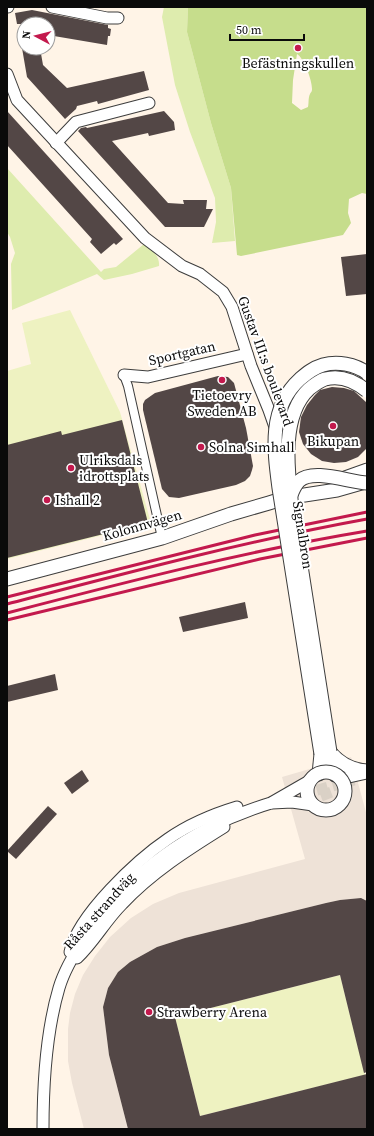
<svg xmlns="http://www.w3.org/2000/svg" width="374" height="1136" viewBox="0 0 374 1136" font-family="'Source Serif 4',serif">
	<rect width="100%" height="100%" fill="#fff4e7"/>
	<g fill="#deecae">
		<polygon points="164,7 188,7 187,32 211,123 231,188 235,241 212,243 216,222 215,198 190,132 175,85 162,17"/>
		<path d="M7 168 101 272 104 269 116 267 144 244C152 250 160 256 159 266L132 274 104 280 97 274 12 310 11 264 15 253 10 237 7 232Z"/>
	</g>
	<path fill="#c6dd8c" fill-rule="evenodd" d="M188 7H367V194L362 193 349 199 348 213 351 223 343 235 241 256 237 255 231 188 211 123 187 32ZM297 54C304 58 312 80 312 89 312 92 311 92 310 94 308 98 309 103 308 107L301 110 292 103 293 80Z"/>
	<g fill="#eef2c1">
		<polygon points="70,310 120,412 151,523 7,559 7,371 31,364 22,323"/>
		<polygon points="340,975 365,1075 200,1116 175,1017"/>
	</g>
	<polygon fill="#eee2d7" points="351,757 367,816 367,901 361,898 340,900 326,903 185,938 157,947 130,962 118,972 108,988 103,1007 109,1055 128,1129 84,1129 72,1083 68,1061 68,1029 70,1013 75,994 83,975 95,956 110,937 131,918 153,904 179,893 305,859 282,777"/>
	<g fill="#534746">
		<polygon points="32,10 108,25 108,28 111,29 110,36 108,36 107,45 48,35 48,24 17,24 15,13"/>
		<polygon points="22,48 40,48 43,65 67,88 144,71 149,90 98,104 97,101 77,106 76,109 65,119 27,77"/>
		<polygon points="7,111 123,239 116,245 114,243 101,254 90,242 92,239 7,145"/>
		<polygon points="164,111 174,122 175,130 149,136 148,133 112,141 168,203 184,204 183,200 207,200 206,209 213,209 204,227 165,227 78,131 81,128 86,127 87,128"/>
		<polygon points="367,254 367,294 346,296 341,257"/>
		<polygon points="218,376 228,377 234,383 246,428 253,466 252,470 250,476 245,481 236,485 179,498 169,497 162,489 143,410 143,404 145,400 155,393"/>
		<polygon points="332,387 344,388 354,391 367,403 367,448 358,457 346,462 334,463 322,461 311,454 303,444 299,432 301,417 307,405 315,395 320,390"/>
		<polygon points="122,420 148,523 7,558 7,445 61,431 62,435"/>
		<polygon points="245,602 248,618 183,632 179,617"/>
		<polygon points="55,674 58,690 7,702 7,686"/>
		<polygon points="82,770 89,781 72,794 64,783"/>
		<polygon points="48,806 57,814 16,859 7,851"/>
		<polygon points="361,898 367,901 367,1072 364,1073 340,975 175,1017 200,1116 367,1074 367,1129 128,1129 109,1055 103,1007 108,988 118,972 130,962 157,947 185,938 326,903 340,900"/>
	</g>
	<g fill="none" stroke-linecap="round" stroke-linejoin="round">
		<g stroke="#dad1c6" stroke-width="11" stroke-dasharray="11 5.5" stroke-linecap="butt">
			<polyline points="324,789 335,818"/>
			<polyline points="285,799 354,780"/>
		</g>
		<defs>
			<polyline id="pedestrian" points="124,375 128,386 162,538"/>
			<g id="minor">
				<polyline points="7,7 8,7"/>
				<polyline points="52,7 107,18 118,18"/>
				<polyline points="7,74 17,100 145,238 182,266 200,274 223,292 232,307 251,366 269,410 276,430"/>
				<polyline points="56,143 76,122 149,103"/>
				<polyline points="124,375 148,377 247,354"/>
				<polyline points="340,779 367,773"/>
				<path d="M70 952C78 915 137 860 168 839 188 825 214 814 237 807"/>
				<path d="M77 958C94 942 105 921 122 904 151 873 187 850 224 827"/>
				<path d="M43 1129C43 1083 46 1032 59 988 64 971 74 954 84 939 127 872 195 826 271 803"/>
			</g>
			<g id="tertiary">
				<polyline points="339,480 367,470"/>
				<polyline points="7,579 162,538 231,514 269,503 285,498 337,490 365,482"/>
				<path d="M330 752C340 764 351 770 367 771"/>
				<polyline points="330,752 331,763 335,775"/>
				<polyline points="319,774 321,754"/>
			</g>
		</defs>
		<use href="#pedestrian" stroke="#3d3d3d" stroke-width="10"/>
		<use href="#minor" stroke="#3d3d3d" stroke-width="13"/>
		<use href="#tertiary" stroke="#3d3d3d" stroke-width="15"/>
		<use href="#pedestrian" stroke="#fff" stroke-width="8"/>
		<use href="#minor" stroke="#fff" stroke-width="11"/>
		<use href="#tertiary" stroke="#fff" stroke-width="13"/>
		<g stroke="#c3194d" stroke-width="3">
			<polyline points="7,597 255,535 367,512"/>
			<path d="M7 604C126 573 246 541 367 519"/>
			<path d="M7 613C126 582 246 551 367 531"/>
			<polyline points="7,620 260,559 367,538"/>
		</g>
		<defs>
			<g id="minor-bridge">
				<polyline points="271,803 311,780"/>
				<polyline points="272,803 292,802 313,805"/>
			</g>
			<g id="tertiary-bridge">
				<path d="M291 495C293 490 295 485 299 481 313 468 349 482 367 483"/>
				<path d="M330 752 292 508C288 472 280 416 309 389 314 385 319 381 325 379 340 375 355 381 367 391"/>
				<path d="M321 754 279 488C274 450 268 408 300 379 307 373 313 368 323 365 337 361 355 364 367 373"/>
				<circle cx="326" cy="791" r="19"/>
			</g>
		</defs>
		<use href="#minor-bridge" stroke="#3d3d3d" stroke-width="13" stroke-linecap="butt"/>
		<use href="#tertiary-bridge" stroke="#3d3d3d" stroke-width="15" stroke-linecap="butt"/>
		<use href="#minor-bridge" stroke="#fff" stroke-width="11"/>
		<use href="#tertiary-bridge" stroke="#fff" stroke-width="13"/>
	</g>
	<g fill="#c3194d" stroke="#fff" stroke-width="1.5">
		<circle cx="298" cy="48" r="4"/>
		<circle cx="222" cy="380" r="4"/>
		<circle cx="333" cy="426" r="4"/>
		<circle cx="201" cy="447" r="4"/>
		<circle cx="71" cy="468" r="4"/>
		<circle cx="47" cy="500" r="4"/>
		<circle cx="149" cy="1012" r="4"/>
	</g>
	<g text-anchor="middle" stroke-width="4" stroke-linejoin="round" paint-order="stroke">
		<g font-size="14" fill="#0a0a0a" stroke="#fff" text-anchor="start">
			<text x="298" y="68" text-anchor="middle">Befästningskullen</text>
			<text x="222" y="400" text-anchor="middle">Tietoevry<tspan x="222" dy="16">Sweden AB</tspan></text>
			<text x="333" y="446" text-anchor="middle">Bikupan</text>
			<text x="209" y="452">Solna Simhall</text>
			<text x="79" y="465">Ulriksdals<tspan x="79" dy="16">idrottsplats</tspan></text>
			<text x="55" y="505">Ishall 2</text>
			<text x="157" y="1017">Strawberry Arena</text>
		</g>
		<g font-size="14" fill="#0a0a0a" stroke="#fff">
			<text transform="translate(182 353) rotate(-13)" y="5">Sportgatan</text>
			<text transform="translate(266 361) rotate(70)" y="5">Gustav III:s boulevard</text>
			<text transform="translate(142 525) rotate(-16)" y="5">Kolonnvägen</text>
			<text transform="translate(303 535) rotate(81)" y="5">Signalbron</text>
			<text transform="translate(99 911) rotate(-48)" y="5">Råsta strandväg</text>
		</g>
	</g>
	<rect width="374" height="1136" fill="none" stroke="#0a0a0a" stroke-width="16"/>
	<g transform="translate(36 36) rotate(277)"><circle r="19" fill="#ffffff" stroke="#9d9d9d"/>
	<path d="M0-3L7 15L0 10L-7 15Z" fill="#c3194d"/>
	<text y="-6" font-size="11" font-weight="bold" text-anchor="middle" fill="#0a0a0a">N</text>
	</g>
	<path d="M230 34v6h74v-6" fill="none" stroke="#0a0a0a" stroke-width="2"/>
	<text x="236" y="34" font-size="12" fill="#0a0a0a" stroke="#ffffff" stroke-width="3" paint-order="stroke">50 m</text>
</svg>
